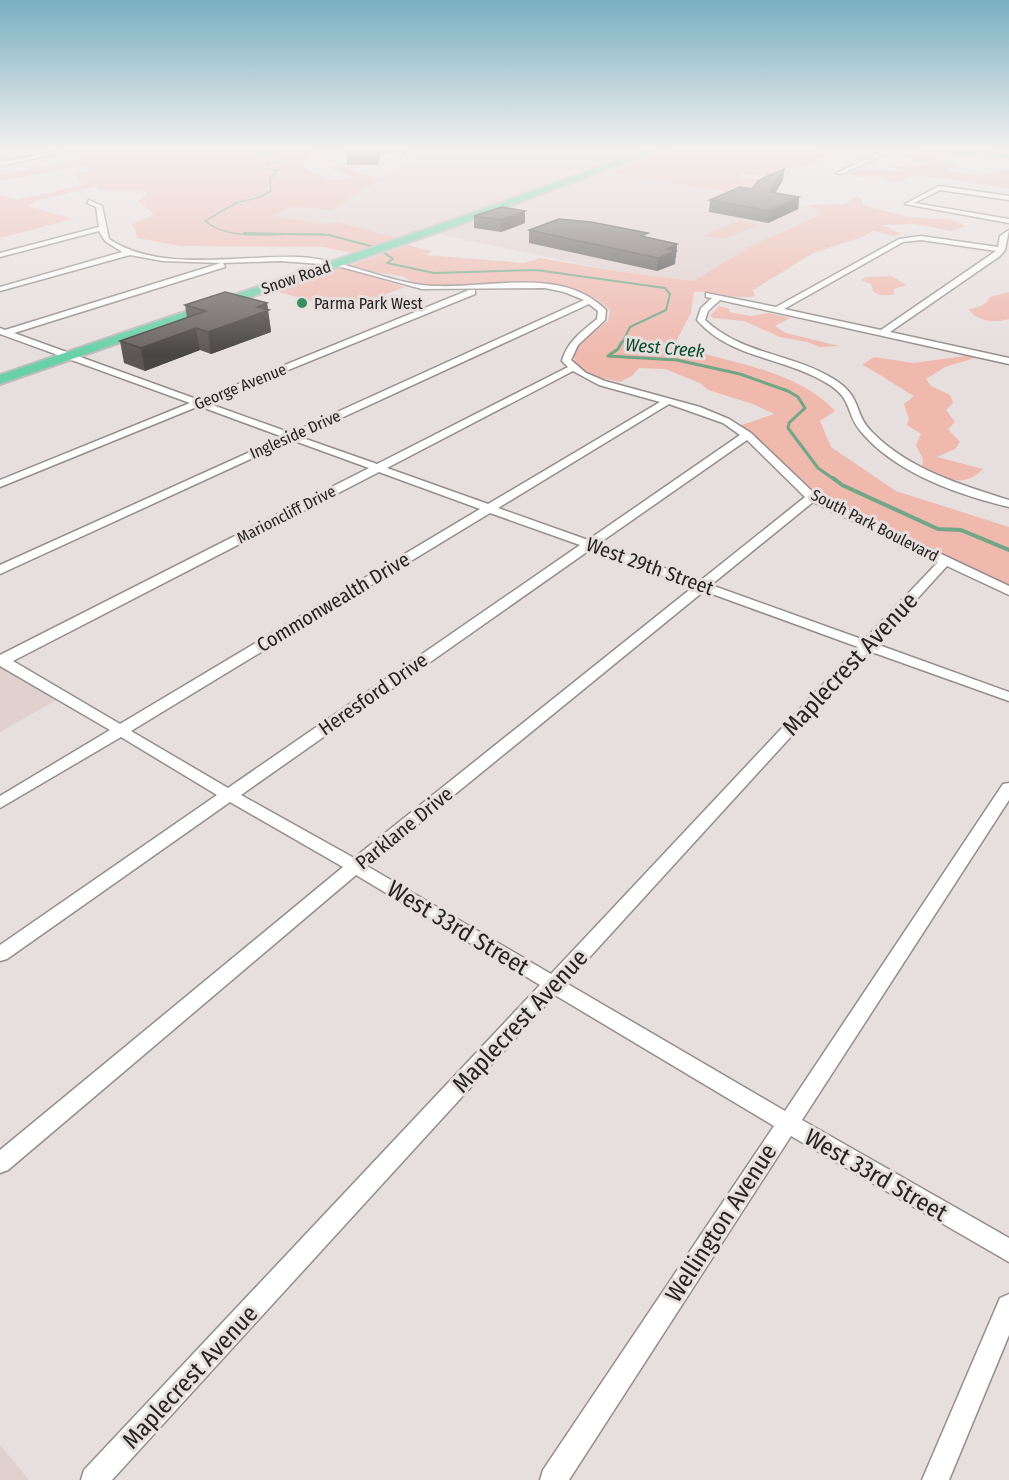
<svg xmlns="http://www.w3.org/2000/svg" width="1009" height="1480" viewBox="0 0 1009 1480" font-family="'Fira Sans Condensed',sans-serif">
	<rect width="100%" height="100%" fill="#e7dfde"/>
	<g fill="#e0d0ce">
		<polygon points="447,148 651,148 392,239 270,217 289,206 332,210 405,164 435,150"/>
		<polygon points="849,148 887,148 913,150 893,160 875,157 879,155 845,150"/>
		<polygon points="604,172 832,211 694,281 615,271 432,233"/>
		<polygon points="0,662 64,696 0,732"/>
		<polygon points="0,1445 29,1480 0,1480"/>
	</g>
	<g fill="#efb9ae">
		<path d="M49 148H271L272 151 319 148 315 150 304 164 306 169 333 181 352 177 328 167 347 162 346 166 372 165 349 169C360 175 370 175 381 179L332 210 289 206 272 217 328 224 336 222 397 238 352 253 322 247 181 246 137 238 135 229 131 225 154 214 138 201 146 196V192C130 189 114 193 98 189V186L35 201 29 206 72 219 0 238V195L17 200 91 183 81 182 76 174 91 170 86 165 0 181V175L86 157Z"/>
		<path d="M673 148H827L822 152 833 155 815 160 822 162C809 166 797 168 783 167L785 168 767 176 741 174V178L764 180 747 196 608 172Z"/>
		<path d="M919 151 934 152V158C941 162 949 162 957 167L947 169 949 171 981 176 997 171 1009 170V189C980 184 950 178 920 176 904 175 896 190 881 176L859 177 845 174 856 169 906 172 890 167H915L902 164 924 165 926 163 901 157Z"/>
		<path d="M856 196 862 199V205L908 217 954 220 965 226 951 231 915 224 882 225 902 234 893 236 873 231 862 237 813 253 753 290 755 296C734 301 715 290 694 292L691 313 674 345 684 351H695C742 365 800 373 835 411L820 421 831 447 896 491 1009 527V587L818 496 774 454 739 426 774 414 753 404 708 390 700 383 665 369 639 368 632 376 620 382 594 376 576 365 573 354 585 338 608 321 610 310 597 299 573 289 543 285 436 286 415 284 402 276 373 272 351 265 408 245 432 251 426 255 524 263 540 258 615 271 694 281 749 247 822 214 809 205 845 204Z"/>
		<polygon points="740,220 757,225 724,239 704,236"/>
		<polygon points="336,266 405,287 344,310 268,289"/>
		<polygon points="891,276 907,285 894,289 893,295 879,295 873,291 871,284 861,280 866,277"/>
		<path d="M1009 292V319C996 323 976 322 969 309 979 307 985 306 990 297Z"/>
		<polygon points="719,306 730,309 729,312 751,316 769,313 790,318 775,326 786,333 839,346 820,347 807,342 780,337 744,321 713,318 710,316"/>
		<path d="M965 356 975 358 945 367 926 379 931 386 950 395 953 403 946 410 955 422 948 429 960 442 955 449 937 457 983 469C963 490 946 477 922 469L923 459 916 445 921 434 907 425 909 419 904 404 914 396C896 386 881 374 862 365L874 357 913 363Z"/>
	</g>
	<g fill="none" stroke-linecap="round" stroke-linejoin="round">
		<path stroke="#71a786" stroke-width="1.5" d="M224 148 279 155 275 157 280 161 267 164 266 169 278 170 270 179 271 191 260 197 236 203 205 221C234 246 294 229 331 235"/>
		<polyline stroke="#71a786" stroke-width="2" points="244,233 329,235 378,248 393,259 387,263 434,273 536,270 665,288 670,294 666,310 630,327 622,343"/>
		<polyline stroke="#71a786" stroke-width="3" points="622,342 618,349 608,356 677,360 740,374 788,391 798,397 805,408 789,423 788,428 818,468 835,480"/>
		<polyline stroke="#71a786" stroke-width="4" points="833,478 842,485 938,529 961,530 1009,550"/>
		<defs>
			<g id="minor">
				<polygon points="891,148 899,148 841,174 836,173"/>
				<polygon points="59,151 59,153 0,166 0,162"/>
				<polygon points="939,186 1009,196 1009,200 940,190 914,203 1009,219 1009,223 905,204"/>
				<path d="M89 200 102 206 109 239C159 273 240 255 298 257 342 259 379 279 422 285 482 292 559 263 606 310L605 320 578 345 571 360 586 373 605 381 700 407 729 419 751 433 816 495 1009 586V595L947 566 876 644 1009 692V701L869 651 566 983 785 1111 1003 784 1009 783V800L802 1120 1009 1238V1262L791 1136 569 1480H540L543 1470 774 1126 555 995 112 1480H81L84 1470 540 985 356 875 8 1170 0 1173V1150L343 867 230 802 7 959 0 961V945L217 795 121 737 0 808V796L110 730 0 666V655L369 468 292 440 0 574V565L283 437 199 406 0 487V480L190 403 0 334V328L5 330 221 263 163 261 130 255 0 291V287L122 252 105 241 99 231 0 257V253L99 227 96 207 87 203ZM280 261 334 265 422 289 545 288 564 292 584 300 291 433 207 403 475 294V290H469L199 400 14 333 225 267 223 263ZM589 304 598 311 597 319C582 331 567 342 562 361L568 367 377 464 300 437ZM573 371 599 385 660 402 488 504 387 468ZM669 404 723 423 740 435 588 540 498 508ZM747 440 805 497 700 581 598 544ZM379 472 480 509 120 724 13 661ZM813 502 938 562 864 640 711 585ZM490 513 580 545 228 788 131 731ZM591 549 693 587 354 858 241 795ZM704 591 858 647 551 974 367 866Z"/>
				<path d="M1009 230 1005 250 1000 256 890 332 1009 358V364L720 300 708 311 705 320C743 355 790 353 832 378 864 397 852 412 872 432 908 469 961 485 1009 500V507C959 495 898 474 863 434 843 412 856 399 823 381 782 357 730 358 697 320L701 308 712 298 706 297V293L776 307 899 239 921 236 998 247 1000 236ZM921 240 996 251 881 330 784 309 903 242Z"/>
				<polygon points="1009,1294 1009,1335 949,1480 922,1480 1000,1298"/>
			</g>
			<g id="primary">
				<polygon points="652,148 664,148 461,224 0,384 0,375 453,220"/>
				<polygon points="910,148 943,148 1009,154 1009,158 914,150"/>
			</g>
		</defs>
		<use href="#minor" stroke="#948d8c" stroke-width="3"/>
		<use href="#primary" stroke="#bebdbd" stroke-width="4"/>
		<use href="#minor" fill="#fff" fill-rule="evenodd"/>
		<use href="#primary" fill="#69d1a7" fill-rule="evenodd"/>
	</g>
	<g fill="#5b5654">
		<polygon points="348,148 409,148 404,156 399,152 380,154 378,165 347,165 347,155"/>
		<polygon points="784,169 783,180 775,193 799,197 798,209 768,223 709,212 710,200 752,189"/>
		<polygon points="525,211 525,223 501,232 474,228 474,216"/>
		<polygon points="529,230 648,238 677,244 676,257 675,257 675,264 657,271 529,243"/>
		<polygon points="267,303 271,332 211,354 200,350 145,371 124,363 120,341 187,318 185,305"/>
	</g>
	<g fill="#4a4645">
		<polygon points="379,148 399,148 399,152 380,154 378,165 377,155"/>
		<polygon points="404,148 409,148 404,156"/>
		<polygon points="784,169 783,180 769,204 770,192"/>
		<polygon points="799,197 798,209 768,223 769,211"/>
		<polygon points="525,211 525,223 501,232 501,220"/>
		<polygon points="677,244 675,264 657,271 658,258 666,249"/>
		<polygon points="267,303 271,332 211,354 208,332 257,307"/>
		<polygon points="196,328 200,350 145,371 141,348"/>
	</g>
	<g fill="#6a6462" stroke="#4a4645" stroke-width="1.5">
		<polygon points="348,148 379,148 377,155 347,155"/>
		<polygon points="784,169 770,192 799,197 769,211 710,200 740,187 752,189 759,180"/>
		<polygon points="502,207 525,211 501,220 474,216"/>
		<polygon points="559,219 591,222 648,233 641,236 677,244 666,249 676,251 658,258 529,230"/>
		<polygon points="225,292 267,303 257,307 269,310 208,332 196,328 141,348 120,341 206,311 185,305"/>
	</g>
	<linearGradient id="sky" x2="0" y2="1"><stop stop-color="#78afc1"/><stop offset="0.42" stop-color="#f4f1f0"/><stop offset="1" stop-color="#f4f1f0" stop-opacity="0"/></linearGradient>
	<rect width="1009" height="355" fill="url(#sky)"/>
	<circle fill="#3a8e60" stroke="#e7dfde" stroke-width="2" cx="302" cy="303" r="6"/>
	<g text-anchor="middle" stroke-width="6" stroke-linejoin="round" paint-order="stroke">
		<g font-size="16" fill="#262323" stroke="#e7dfde">
			<text transform="translate(296 277) rotate(-19)" y="6">Snow Road</text>
			<text transform="translate(240 386) rotate(-22)" y="6">George Avenue</text>
			<text transform="translate(295 434) rotate(-24)" y="6">Ingleside Drive</text>
			<text transform="translate(286 514) rotate(-27)" y="6">Marioncliff Drive</text>
			<text transform="translate(875 525) rotate(27)" y="6">South Park Boulevard</text>
		</g>
		<g font-size="16" fill="#262323" stroke="#e7dfde" text-anchor="start">
			<text x="314" y="309">Parma Park West</text>
		</g>
		<g font-size="18" font-style="italic" fill="#054c2c" stroke="#e7dfde">
			<text transform="translate(665 348) rotate(5)" y="6">West Creek</text>
		</g>
		<g font-size="20" fill="#262323" stroke="#e7dfde">
			<text transform="translate(650 566) rotate(20)" y="7">West 29th Street</text>
			<text transform="translate(333 602) rotate(-31)" y="7">Commonwealth Drive</text>
			<text transform="translate(373 694) rotate(-35)" y="7">Heresford Drive</text>
			<text transform="translate(404 828) rotate(-39)" y="7">Parklane Drive</text>
		</g>
		<g font-size="24" fill="#262323" stroke="#e7dfde">
			<text transform="translate(850 664) rotate(-47)" y="8">Maplecrest Avenue</text>
			<text transform="translate(458 928) rotate(31)" y="8">West 33rd Street</text>
			<text transform="translate(520 1021) rotate(-47)" y="8">Maplecrest Avenue</text>
			<text transform="translate(876 1175) rotate(30)" y="8">West 33rd Street</text>
			<text transform="translate(721 1223) rotate(-57)" y="8">Wellington Avenue</text>
			<text transform="translate(190 1377) rotate(-47)" y="8">Maplecrest Avenue</text>
		</g>
	</g>
</svg>
